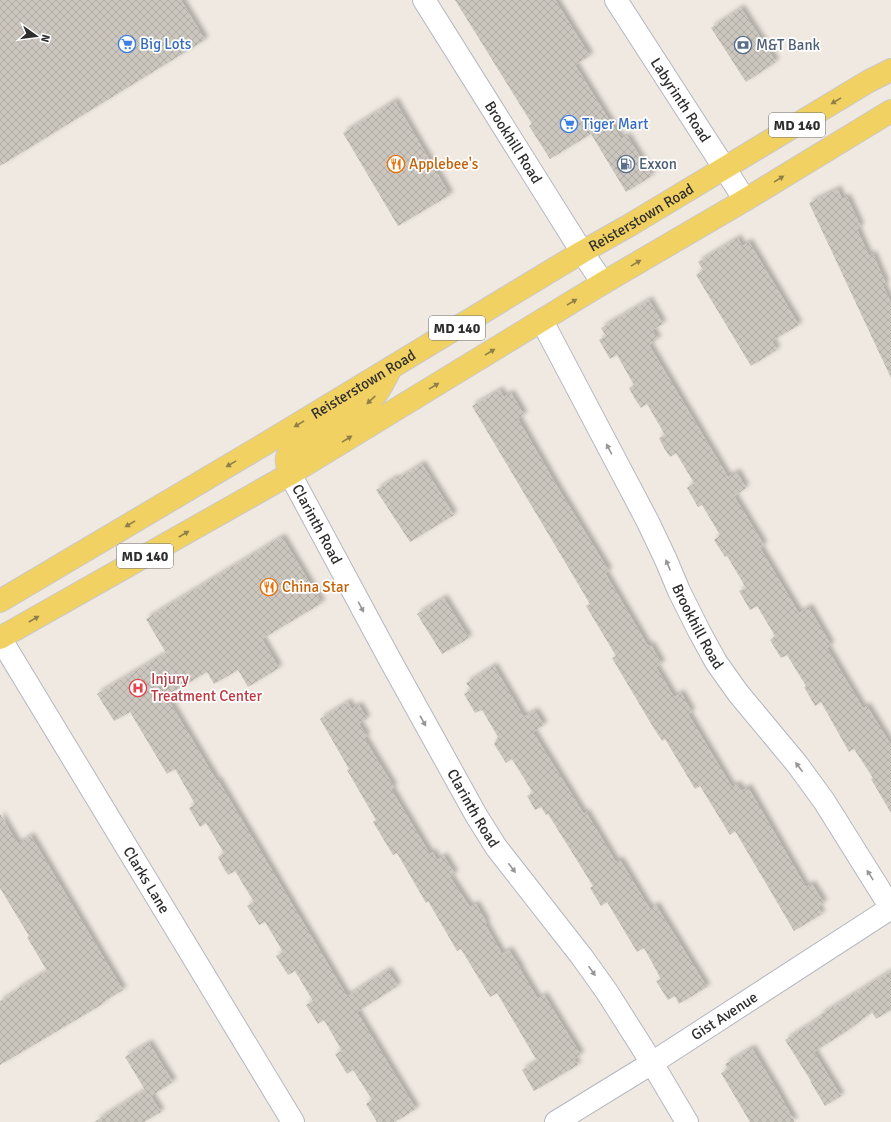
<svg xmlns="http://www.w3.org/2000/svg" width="891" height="1122" viewBox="0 0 891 1122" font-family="Signika,sans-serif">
	<defs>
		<pattern id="building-cross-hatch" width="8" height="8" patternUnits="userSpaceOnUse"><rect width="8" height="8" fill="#cbc7bf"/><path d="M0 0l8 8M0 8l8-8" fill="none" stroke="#afaba4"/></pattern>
		<filter id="shadow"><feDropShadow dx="3.5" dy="-3.5" stdDeviation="2" flood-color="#0004"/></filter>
	</defs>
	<rect width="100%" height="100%" fill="#efe9e1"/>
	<g fill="url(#building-cross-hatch)" filter="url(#shadow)">
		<polygon points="0,0 181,0 205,40 0,166"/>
		<polygon points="455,0 555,0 590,56 575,65 621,139 627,136 652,176 626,192 591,134 550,159 529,126 532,124"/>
		<polygon points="741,8 776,62 746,82 711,28"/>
		<polygon points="395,101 450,195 398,226 343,133"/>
		<polygon points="838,189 842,199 847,197 861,227 857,229 869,256 873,254 886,284 883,286 891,303 891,378 809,203"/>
		<polygon points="738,238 742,246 749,242 799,325 772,341 777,350 751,366 696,275 703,270 698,262"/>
		<polygon points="649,300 663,324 652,330 658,339 649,345 728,477 737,472 746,488 734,496 764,545 760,548 799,613 809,607 831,645 827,648 863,708 867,706 891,745 891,813 871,779 873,778 854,749 849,752 821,702 815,706 804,687 806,686 787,655 781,658 770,640 775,636 757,606 750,610 739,591 746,588 727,556 725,557 714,540 720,535 702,505 698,507 687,488 694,483 676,453 670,457 664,448 659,438 665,435 647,404 641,408 635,399 629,388 634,385 617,355 610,359 599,340 606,336 601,328"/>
		<polygon points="500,390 504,397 511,393 524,415 518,419 558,488 609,571 605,573 648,646 651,645 662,664 656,667 674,697 681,693 692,712 688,714 732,787 737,784 742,791 748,787 806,887 812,884 824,903 818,907 822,914 794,931 735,831 730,835 700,786 695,789 665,739 662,741 650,722 612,658 616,656 586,606 590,604 472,406"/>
		<polygon points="422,464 454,515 410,542 376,490 395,478 396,480"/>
		<polygon points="282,537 322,603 262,639 279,668 248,687 238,670 214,684 207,672 166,696 217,781 218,780 347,996 388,970 398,986 357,1012 416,1109 395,1122 377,1122 366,1104 372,1100 353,1070 347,1074 335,1054 342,1051 324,1020 318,1024 306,1005 313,1001 295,971 288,975 276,956 283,952 265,922 259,925 247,906 254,902 235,871 228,875 223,867 218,857 224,853 206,823 200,827 189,808 195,804 175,769 167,774 130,712 114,721 97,694 166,653 146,619"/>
		<polygon points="444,598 469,638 442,654 417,614"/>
		<polygon points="494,666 524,717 535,711 544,725 533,732 584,814 586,812 616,862 620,860 650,909 656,905 707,987 679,1004 675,996 668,1000 656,981 661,979 644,948 637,952 607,902 601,906 590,888 593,886 548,814 546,815 541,807 535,810 527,796 533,793 512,759 506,763 494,744 498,737 482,710 475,713 464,694 471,690 466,683"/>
		<polygon points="348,702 352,709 359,705 367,719 359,724 367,736 364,738 394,787 391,789 430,854 433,852 437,860 444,856 455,874 450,877 470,907 476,904 487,923 485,924 502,954 509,950 521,969 520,969 538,999 544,995 581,1055 574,1059 578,1065 534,1091 522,1070 537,1061 497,993 490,997 461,949 457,951 428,901 426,903 397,853 393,855 373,822 376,820 347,770 349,769 320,719"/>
		<polygon points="0,814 18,844 31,836 123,990 103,1002 104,1003 96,1008 0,1065 0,1001 17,991 16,990 47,971 27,937 29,936 0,888"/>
		<polygon points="891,971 891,1010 876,1019 872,1012 847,1031 814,1052 841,1096 825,1106 810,1081 811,1081 785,1040 821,1017 820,1015"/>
		<polygon points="149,1043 173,1082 151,1096 161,1112 144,1122 94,1122 145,1090 125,1057"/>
		<polygon points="752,1048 777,1090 795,1122 750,1122 721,1073 728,1069 725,1064"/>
	</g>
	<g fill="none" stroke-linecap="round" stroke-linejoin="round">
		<defs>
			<g id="minor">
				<path id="s1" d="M424 0 582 252 603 283"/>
				<path id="s2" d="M616 0 745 200"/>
				<path id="s3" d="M542 321 648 522 666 560 679 591 699 631 716 662 738 693 797 764 824 801 891 908"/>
				<path id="s4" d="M290 474 389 658 476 815 496 847 582 957 607 992 652 1063 687 1122"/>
				<path id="s5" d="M0 638 293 1122"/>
				<path id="s6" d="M556 1122 652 1063 891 908"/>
			</g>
			<g id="major">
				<path d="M290 474C287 462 283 458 293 449L364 406C378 396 383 383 391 368"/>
				<path id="s7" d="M0 601 265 444 582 252 630 225 869 81 891 70"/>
				<polyline points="0,638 290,474 603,283 745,200 891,111"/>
			</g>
		</defs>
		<use href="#minor" stroke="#b4b7c1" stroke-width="24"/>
		<use href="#major" stroke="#c9c9c9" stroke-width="24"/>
		<use href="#minor" stroke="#fff" stroke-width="22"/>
		<use href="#major" stroke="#f2d163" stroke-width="22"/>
	</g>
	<defs><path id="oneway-solid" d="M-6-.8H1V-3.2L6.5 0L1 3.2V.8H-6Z"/></defs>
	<g fill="#908048">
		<use href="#oneway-solid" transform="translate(836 101) rotate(149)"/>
		<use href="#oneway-solid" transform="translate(779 179) rotate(-32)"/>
		<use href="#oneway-solid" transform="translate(636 263) rotate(-31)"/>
		<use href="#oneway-solid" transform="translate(572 302) rotate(-31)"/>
		<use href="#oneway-solid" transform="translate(490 352) rotate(-31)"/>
		<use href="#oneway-solid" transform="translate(434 386) rotate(-31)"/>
		<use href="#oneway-solid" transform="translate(371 400) rotate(137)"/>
		<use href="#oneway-solid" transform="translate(299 424) rotate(149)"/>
		<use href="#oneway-solid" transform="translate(347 439) rotate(-32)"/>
		<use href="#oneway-solid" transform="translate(231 464) rotate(149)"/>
		<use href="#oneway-solid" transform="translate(130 524) rotate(149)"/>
		<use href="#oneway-solid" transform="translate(184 534) rotate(-30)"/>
		<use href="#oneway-solid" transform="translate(34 619) rotate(-30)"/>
	</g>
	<g fill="#969696">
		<use href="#oneway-solid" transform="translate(609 449) rotate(-118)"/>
		<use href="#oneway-solid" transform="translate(668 565) rotate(-113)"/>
		<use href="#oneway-solid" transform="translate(361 607) rotate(62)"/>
		<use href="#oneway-solid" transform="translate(423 721) rotate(61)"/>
		<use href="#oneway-solid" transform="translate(799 767) rotate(-127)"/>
		<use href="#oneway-solid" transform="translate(512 868) rotate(53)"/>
		<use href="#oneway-solid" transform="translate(870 875) rotate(-122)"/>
		<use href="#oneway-solid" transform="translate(592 971) rotate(55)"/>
	</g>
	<defs>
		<symbol id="supermarket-ring" viewBox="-11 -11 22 22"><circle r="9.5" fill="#fff" stroke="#3f7fe0" stroke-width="1.5"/><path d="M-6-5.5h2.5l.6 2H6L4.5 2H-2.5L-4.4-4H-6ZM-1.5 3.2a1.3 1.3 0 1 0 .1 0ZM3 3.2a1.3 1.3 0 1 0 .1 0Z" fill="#3f7fe0"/></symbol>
		<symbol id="bank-ring" viewBox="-11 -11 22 22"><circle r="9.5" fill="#fff" stroke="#5c6f8a" stroke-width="1.5"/><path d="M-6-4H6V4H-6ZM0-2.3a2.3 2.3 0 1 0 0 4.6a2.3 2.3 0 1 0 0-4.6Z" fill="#5c6f8a"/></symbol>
		<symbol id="restaurant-ring" viewBox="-11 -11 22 22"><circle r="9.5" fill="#fff" stroke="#e8710a" stroke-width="1.5"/><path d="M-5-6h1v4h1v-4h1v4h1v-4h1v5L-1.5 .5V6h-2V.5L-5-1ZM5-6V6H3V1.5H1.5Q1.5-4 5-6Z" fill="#e8710a"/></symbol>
		<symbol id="fuel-ring" viewBox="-11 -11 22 22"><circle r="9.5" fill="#fff" stroke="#5c6f8a" stroke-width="1.5"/><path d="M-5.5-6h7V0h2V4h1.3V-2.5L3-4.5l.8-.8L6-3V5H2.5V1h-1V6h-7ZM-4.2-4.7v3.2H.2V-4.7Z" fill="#5c6f8a"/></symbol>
		<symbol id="hospital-ring" viewBox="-11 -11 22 22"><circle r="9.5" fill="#fff" stroke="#e0444e" stroke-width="1.5"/><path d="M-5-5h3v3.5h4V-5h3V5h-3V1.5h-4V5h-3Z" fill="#e0444e"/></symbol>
	</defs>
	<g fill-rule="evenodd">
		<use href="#supermarket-ring" x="117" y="34" width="20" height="20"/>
		<use href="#bank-ring" x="733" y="35" width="20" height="20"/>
		<use href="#supermarket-ring" x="559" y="114" width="20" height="20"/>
		<use href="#restaurant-ring" x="386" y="154" width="20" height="20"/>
		<use href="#fuel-ring" x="616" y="154" width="20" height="20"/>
		<use href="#restaurant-ring" x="259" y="577" width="20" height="20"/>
		<use href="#hospital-ring" x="128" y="678" width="20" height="20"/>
	</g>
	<g text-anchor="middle" stroke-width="3.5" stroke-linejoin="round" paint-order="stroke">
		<g fill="#fff" stroke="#6d6d6d" stroke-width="1">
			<rect x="769" y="113" width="56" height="24" rx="3"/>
			<rect x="429" y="316" width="56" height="24" rx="3"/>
			<rect x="117" y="544" width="56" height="24" rx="3"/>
		</g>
		<g font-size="14" font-weight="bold" fill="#2e2e2e">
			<text x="797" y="130">MD 140</text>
			<text x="457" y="333">MD 140</text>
			<text x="145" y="561">MD 140</text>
		</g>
		<g font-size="15" fill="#366cbe" stroke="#fff" text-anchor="start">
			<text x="140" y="49">Big Lots</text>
			<text x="582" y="129">Tiger Mart</text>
		</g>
		<g font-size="15" fill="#4e5e75" stroke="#fff" text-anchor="start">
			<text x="756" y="50">M&amp;T Bank</text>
			<text x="639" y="169">Exxon</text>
		</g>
		<g font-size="15" fill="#2e2e2e" stroke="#fff">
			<text dy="5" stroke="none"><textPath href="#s2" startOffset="119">Labyrinth Road</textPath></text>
			<text dy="5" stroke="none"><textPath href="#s1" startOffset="168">Brookhill Road</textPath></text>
			<text dy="5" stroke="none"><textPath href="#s7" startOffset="747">Reisterstown Road</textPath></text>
			<text dy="5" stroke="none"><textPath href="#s7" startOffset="423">Reisterstown Road</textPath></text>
			<text dy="5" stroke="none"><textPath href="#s4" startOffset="57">Clarinth Road</textPath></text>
			<text dy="5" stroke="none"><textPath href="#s3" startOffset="343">Brookhill Road</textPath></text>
			<text dy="5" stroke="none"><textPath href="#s4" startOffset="381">Clarinth Road</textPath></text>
			<text dy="5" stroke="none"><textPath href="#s5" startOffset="283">Clarks Lane</textPath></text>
			<text dy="5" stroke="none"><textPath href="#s6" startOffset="199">Gist Avenue</textPath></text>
		</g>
		<g font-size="15" fill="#c56008" stroke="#fff" text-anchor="start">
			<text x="409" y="169">Applebee's</text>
			<text x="282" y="592">China Star</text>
		</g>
		<g font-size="15" fill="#be3a42" stroke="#fff" text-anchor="start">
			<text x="151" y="684">Injury<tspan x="151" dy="17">Treatment Center</tspan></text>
		</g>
	</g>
	<g transform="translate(36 36) rotate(104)" stroke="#ffffff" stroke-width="3" paint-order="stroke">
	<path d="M0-3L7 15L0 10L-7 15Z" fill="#2e2e2e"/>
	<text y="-6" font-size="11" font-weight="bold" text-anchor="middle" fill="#2e2e2e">N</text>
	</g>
</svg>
